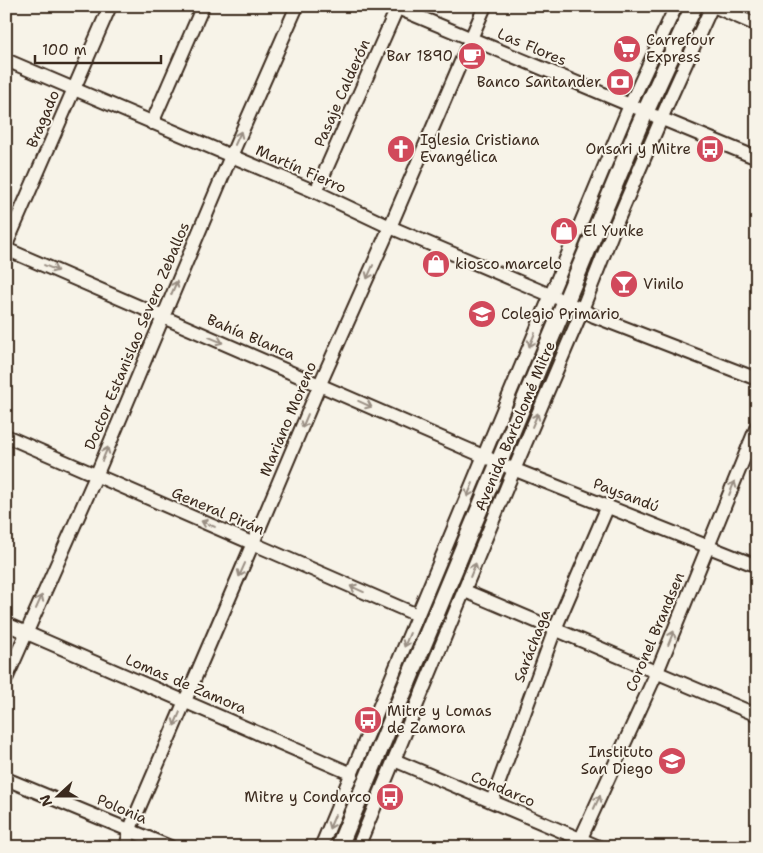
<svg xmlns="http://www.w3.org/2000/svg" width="763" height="853" viewBox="0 0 763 853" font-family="'Shantell Sans',sans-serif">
	<rect width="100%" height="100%" fill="#f7f3e8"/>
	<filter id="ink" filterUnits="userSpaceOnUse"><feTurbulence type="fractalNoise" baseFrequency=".02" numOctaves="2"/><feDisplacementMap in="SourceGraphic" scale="10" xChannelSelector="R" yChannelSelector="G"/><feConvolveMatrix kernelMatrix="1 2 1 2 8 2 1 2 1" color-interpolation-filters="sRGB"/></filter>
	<g filter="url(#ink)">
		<g fill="#d0e79c" stroke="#86885d">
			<polygon points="681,6 687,6 643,99 638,97"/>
			<polygon points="702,6 708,6 660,106 657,104"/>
			<polygon points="630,118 561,293 558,291"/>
			<polygon points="648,127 652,128 580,299 577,298"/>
			<polygon points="552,304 556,306 494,453 490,452"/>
			<polygon points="572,313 575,313 514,460 510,459"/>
			<polygon points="483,469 487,470 334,847 330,847"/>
			<polygon points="503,477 505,479 355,847 351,847"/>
		</g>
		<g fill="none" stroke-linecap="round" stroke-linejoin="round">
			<defs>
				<g id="minor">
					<polyline points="393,6 637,108"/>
					<polyline points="713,6 757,25"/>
					<polyline points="6,60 316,192 390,227 557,298"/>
					<polyline points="655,116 757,158"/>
					<polyline points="152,123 203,6"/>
					<polyline points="316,192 398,6"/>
					<polyline points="6,245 110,6"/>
					<polyline points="6,249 490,459"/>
					<polyline points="575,306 594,316 757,379"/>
					<polyline points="6,436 417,615"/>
					<polyline points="508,467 757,566"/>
					<polyline points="465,591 757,715"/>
					<polyline points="6,624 352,774"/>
					<polyline points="6,679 96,476 231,156 297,6"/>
					<polyline points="394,760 599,847"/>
					<polyline points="6,779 170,847"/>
					<polyline points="492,801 555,629 608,506"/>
					<polyline points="126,847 132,824 185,701 253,543 320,384 390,227 485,6"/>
					<polyline points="321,847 630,105 676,6"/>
					<polyline points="358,847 508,484 578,320 613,231 668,103 712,6"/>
					<polyline points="577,847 657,672 757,426"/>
				</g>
				<polyline id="major" points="339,847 638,128 694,6"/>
			</defs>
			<use href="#minor" stroke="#3b2a1e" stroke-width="16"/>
			<use href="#major" stroke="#3b2a1e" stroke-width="20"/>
			<use href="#minor" stroke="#f7f3e8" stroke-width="12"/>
			<use href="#major" stroke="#f7f3e8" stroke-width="16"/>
		</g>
		<defs><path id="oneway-shaft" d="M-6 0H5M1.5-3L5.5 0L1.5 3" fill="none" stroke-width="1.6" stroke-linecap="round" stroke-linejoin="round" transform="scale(1.25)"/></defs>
		<g stroke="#998e83">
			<use href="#oneway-shaft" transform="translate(238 138) rotate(-66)"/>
			<use href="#oneway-shaft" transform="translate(51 268) rotate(23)"/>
			<use href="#oneway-shaft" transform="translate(370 272) rotate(114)"/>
			<use href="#oneway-shaft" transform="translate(174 288) rotate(-67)"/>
			<use href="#oneway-shaft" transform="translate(216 340) rotate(23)"/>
			<use href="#oneway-shaft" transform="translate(532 340) rotate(113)"/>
			<use href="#oneway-shaft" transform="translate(365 404) rotate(24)"/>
			<use href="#oneway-shaft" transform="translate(535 420) rotate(-67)"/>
			<use href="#oneway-shaft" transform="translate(305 421) rotate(113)"/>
			<use href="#oneway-shaft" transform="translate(105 454) rotate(-67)"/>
			<use href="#oneway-shaft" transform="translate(732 488) rotate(-68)"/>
			<use href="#oneway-shaft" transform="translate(470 490) rotate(113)"/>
			<use href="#oneway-shaft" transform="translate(208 524) rotate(-157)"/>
			<use href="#oneway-shaft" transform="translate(242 570) rotate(114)"/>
			<use href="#oneway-shaft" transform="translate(473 570) rotate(-68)"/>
			<use href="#oneway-shaft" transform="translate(357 589) rotate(-156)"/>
			<use href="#oneway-shaft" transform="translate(39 602) rotate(-66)"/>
			<use href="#oneway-shaft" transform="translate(671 638) rotate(-68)"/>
			<use href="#oneway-shaft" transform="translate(407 640) rotate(112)"/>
			<use href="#oneway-shaft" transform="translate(177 719) rotate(113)"/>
			<use href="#oneway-shaft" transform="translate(597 802) rotate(-65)"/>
			<use href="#oneway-shaft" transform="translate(332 822) rotate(113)"/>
		</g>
	</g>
	<defs>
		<symbol id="supermarket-disc" viewBox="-11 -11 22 22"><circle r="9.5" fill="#d1495b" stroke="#f7f3e8"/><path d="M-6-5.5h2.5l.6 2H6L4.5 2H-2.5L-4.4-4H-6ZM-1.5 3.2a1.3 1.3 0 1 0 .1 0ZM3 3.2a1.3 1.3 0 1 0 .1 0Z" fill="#fff"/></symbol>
		<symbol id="cafe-disc" viewBox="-11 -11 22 22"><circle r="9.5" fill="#d1495b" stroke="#f7f3e8"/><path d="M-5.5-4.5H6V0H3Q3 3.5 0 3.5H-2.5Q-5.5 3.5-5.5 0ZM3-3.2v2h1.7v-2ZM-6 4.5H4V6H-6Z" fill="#fff"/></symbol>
		<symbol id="bank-disc" viewBox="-11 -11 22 22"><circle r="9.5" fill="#d1495b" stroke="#f7f3e8"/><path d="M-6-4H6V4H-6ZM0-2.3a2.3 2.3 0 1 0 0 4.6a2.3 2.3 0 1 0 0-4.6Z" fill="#fff"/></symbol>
		<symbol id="church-disc" viewBox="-11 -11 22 22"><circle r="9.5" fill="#d1495b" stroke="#f7f3e8"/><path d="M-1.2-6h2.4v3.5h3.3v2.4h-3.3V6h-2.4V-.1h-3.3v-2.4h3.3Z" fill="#fff"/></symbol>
		<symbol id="bus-disc" viewBox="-11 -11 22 22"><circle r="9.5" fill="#d1495b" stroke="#f7f3e8"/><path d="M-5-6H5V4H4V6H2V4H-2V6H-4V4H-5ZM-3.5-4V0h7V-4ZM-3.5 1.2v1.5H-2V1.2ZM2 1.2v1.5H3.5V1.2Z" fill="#fff"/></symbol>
		<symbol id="shop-disc" viewBox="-11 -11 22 22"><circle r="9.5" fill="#d1495b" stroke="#f7f3e8"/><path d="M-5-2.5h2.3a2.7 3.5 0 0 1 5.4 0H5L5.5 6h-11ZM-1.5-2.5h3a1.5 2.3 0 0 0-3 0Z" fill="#fff"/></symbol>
		<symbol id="bar-disc" viewBox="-11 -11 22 22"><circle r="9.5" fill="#d1495b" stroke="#f7f3e8"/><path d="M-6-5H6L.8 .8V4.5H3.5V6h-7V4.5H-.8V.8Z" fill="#fff"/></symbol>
		<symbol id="school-disc" viewBox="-11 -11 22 22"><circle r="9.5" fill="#d1495b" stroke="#f7f3e8"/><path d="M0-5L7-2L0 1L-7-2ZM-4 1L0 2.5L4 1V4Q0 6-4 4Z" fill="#fff"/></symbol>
	</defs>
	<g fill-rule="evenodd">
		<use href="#supermarket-disc" x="611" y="33" width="32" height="32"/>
		<use href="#cafe-disc" x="456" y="40" width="32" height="32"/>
		<use href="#bank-disc" x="604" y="66" width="32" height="32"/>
		<use href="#church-disc" x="385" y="133" width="32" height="32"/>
		<use href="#bus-disc" x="694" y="133" width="32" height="32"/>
		<use href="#shop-disc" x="548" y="215" width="32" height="32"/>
		<use href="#shop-disc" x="420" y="248" width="32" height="32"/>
		<use href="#bar-disc" x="608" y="268" width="32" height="32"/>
		<use href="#school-disc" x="466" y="298" width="32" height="32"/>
		<use href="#bus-disc" x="352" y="704" width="32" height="32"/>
		<use href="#school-disc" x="656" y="745" width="32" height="32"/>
		<use href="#bus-disc" x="374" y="781" width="32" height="32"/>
	</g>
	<g text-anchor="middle" stroke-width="4" stroke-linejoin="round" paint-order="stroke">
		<g font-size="15" fill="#3b2a1e" stroke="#f7f3e8" text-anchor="start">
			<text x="646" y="45">Carrefour<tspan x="646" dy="17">Express</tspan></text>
			<text x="453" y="61" text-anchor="end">Bar 1890</text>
			<text x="601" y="87" text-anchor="end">Banco Santander</text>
			<text x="420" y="145">Iglesia Cristiana<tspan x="420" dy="17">Evangélica</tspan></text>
			<text x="691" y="154" text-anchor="end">Onsari y Mitre</text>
			<text x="583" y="236">El Yunke</text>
			<text x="455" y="269">kiosco marcelo</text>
			<text x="643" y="289">Vinilo</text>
			<text x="501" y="319">Colegio Primario</text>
			<text x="387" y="716">Mitre y Lomas<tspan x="387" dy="17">de Zamora</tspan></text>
			<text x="653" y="757" text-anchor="end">Instituto<tspan x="653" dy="17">San Diego</tspan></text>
			<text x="371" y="802" text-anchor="end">Mitre y Condarco</text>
		</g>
		<g font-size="15" fill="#3b2a1e" stroke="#f7f3e8">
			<text transform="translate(532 47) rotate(23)" y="5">Las Flores</text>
			<text transform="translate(342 93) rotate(-66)" y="5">Pasaje Calderón</text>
			<text transform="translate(43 119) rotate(-67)" y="5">Bragado</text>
			<text transform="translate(301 169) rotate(24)" y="5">Martín Fierro</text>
			<text transform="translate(137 336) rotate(-67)" y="5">Doctor Estanislao Severo Zeballos</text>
			<text transform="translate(251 337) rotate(23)" y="5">Bahía Blanca</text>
			<text transform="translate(288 419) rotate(-67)" y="5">Mariano Moreno</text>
			<text transform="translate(515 426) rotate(-67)" y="5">Avenida Bartolomé Mitre</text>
			<text transform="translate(626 495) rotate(21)" y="5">Paysandú</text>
			<text transform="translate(218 511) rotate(23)" y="5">General Pirán</text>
			<text transform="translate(655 632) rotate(-67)" y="5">Coronel Brandsen</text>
			<text transform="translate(532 646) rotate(-69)" y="5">Saráchaga</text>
			<text transform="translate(186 684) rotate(23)" y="5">Lomas de Zamora</text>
			<text transform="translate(503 789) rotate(23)" y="5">Condarco</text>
			<text transform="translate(122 809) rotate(23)" y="5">Polonia</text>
		</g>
	</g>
	<rect width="763" height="853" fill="none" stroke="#f7f3e8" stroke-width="25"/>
	<rect x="12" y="12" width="738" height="828" fill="none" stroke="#3b2a1e" stroke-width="2" filter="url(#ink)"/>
	<g transform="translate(58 796) rotate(249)" stroke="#f7f3e8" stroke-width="4" paint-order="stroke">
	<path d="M0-4L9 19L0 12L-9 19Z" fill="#3b2a1e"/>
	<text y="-8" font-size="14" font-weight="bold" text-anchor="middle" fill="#3b2a1e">N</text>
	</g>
	<path d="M35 55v8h126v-8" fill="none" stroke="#3b2a1e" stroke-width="2.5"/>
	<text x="42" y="55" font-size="15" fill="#3b2a1e" stroke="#f7f3e8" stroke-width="4" paint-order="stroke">100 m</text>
</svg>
